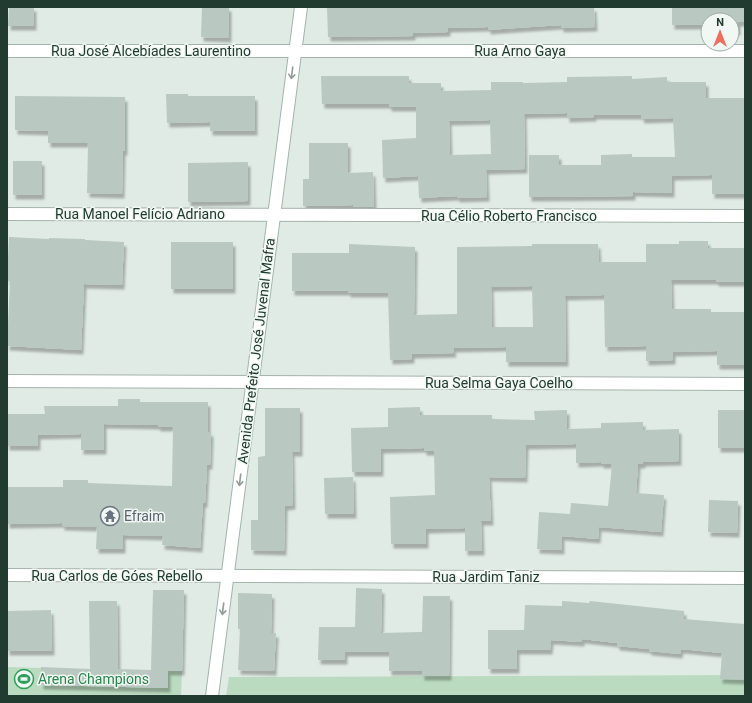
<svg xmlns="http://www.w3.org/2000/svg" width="752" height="703" viewBox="0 0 752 703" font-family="Roboto,sans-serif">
	<defs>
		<filter id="shadow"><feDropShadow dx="2.5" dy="4.5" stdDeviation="1" flood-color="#0004"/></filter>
	</defs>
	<rect width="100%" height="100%" fill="#e1ebe5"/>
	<g fill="#badbbf">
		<polygon points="7,667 41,668 41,685 168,688 168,671 182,671 181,696 7,696"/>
		<polygon points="745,675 745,696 226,696 229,677"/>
	</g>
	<g fill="#b9c8c1" fill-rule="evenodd" filter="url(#shadow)">
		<polygon points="9,7 34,7 34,26 8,26"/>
		<polygon points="202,7 229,7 229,38 201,37"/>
		<polygon points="327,7 594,7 595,27 561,28 561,25 488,30 488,27 448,28 448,32 413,33 413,36 328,37"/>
		<polygon points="672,7 745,7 745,22 738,22 738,31 732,31 732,20 708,20 708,31 707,31 707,25 672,25"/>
		<path d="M321 76H409V83H441V91L491 90V82H523V83L567 82V77L632 76V79L667 77V82H706V98H745V194H712V175L672 176V193L633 192V196L529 197V155H559V165H601V155L632 154V157H675L673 118 642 119 641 115H594V117L567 118V113L524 114 525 169 486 170 487 197 457 198V196L419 198 418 176 383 178 382 140 416 138V107H389V104H322ZM490 120 491 154 450 155 449 121Z"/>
		<polygon points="166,94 188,94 188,96 255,96 255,131 210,131 210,122 167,123"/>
		<polygon points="15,96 125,97 125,151 123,151 122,194 87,193 88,143 48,143 48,131 15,130"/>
		<polygon points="309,143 348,143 348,173 373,172 374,207 353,207 353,205 303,206 303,179 309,179"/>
		<rect x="13" y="161" width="29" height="34"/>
		<polygon points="248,162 248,201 188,202 188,163"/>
		<polygon points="9,237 49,239 49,238 85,239 85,240 124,242 122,285 84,284 81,350 7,346 10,281 7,281"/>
		<path d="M679 241H708V248H745V282H716V280H671L672 309H711V312H745V365H717V351L673 352V360L646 361V346L605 347 604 295 565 296 566 362H506V347L453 348 454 353 412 354V359L390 360 388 293H348V291H292V253H349V244L415 247 414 315 457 314V247L532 246V244H598L599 262H646V244H679ZM532 286 533 327H492L491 287Z"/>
		<rect x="171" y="242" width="62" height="47"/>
		<polygon points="118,399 140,399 140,402 208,402 208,432 211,432 210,465 207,465 205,503 203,503 200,548 162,545 163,536 123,535 123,549 96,549 97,527 62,526 62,523 7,524 7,487 63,487 63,480 88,480 88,483 172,486 173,427 158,427 158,425 104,424 104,450 81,450 81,434 38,435 38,446 7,446 7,414 45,414 44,406 118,406"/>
		<polygon points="420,407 420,415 492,415 492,419 535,420 534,411 567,410 567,429 601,428 601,423 643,422 643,430 679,429 679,461 643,462 643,464 638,464 636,493 664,495 661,532 599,527 598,539 562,536 562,550 537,549 539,512 570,514 571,503 608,506 612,464 601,464 601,462 576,463 576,444 526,445 525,478 489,477 491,521 481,521 482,551 465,551 465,528 426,529 426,544 391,544 390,497 435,495 434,451 424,451 424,448 381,449 381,472 352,472 351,428 388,427 388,408"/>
		<polygon points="265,408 300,408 300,452 292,452 293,505 285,506 284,551 251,550 251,520 258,520 258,457 265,456"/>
		<rect x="718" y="410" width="27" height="38"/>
		<polygon points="353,477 354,514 325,514 324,478"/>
		<polygon points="709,500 738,501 737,533 708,532"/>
		<polygon points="356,588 382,589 381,633 422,632 423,596 450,596 449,676 422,676 422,671 389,671 389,652 345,652 345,660 318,660 319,627 355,627"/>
		<polygon points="153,590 184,590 182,671 168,671 168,688 41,685 41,667 90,669 89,601 117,601 118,669 151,670"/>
		<polygon points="238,593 272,594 271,633 276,633 274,671 238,670 240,629 238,629"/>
		<polygon points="562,601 589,603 590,601 684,611 684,619 745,624 745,680 720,679 722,653 681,649 680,654 649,651 649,649 617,646 617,643 582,639 582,642 551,640 550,650 517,650 517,669 488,669 488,630 524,630 525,605 562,606"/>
		<polygon points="51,610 52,651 7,651 7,611"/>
	</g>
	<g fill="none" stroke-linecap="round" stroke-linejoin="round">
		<defs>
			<g id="street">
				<polyline points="295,51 745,51"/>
				<polyline points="7,214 745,216"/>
				<polyline points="7,381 745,384"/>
				<polyline points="7,575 745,578"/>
			</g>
			<g id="secondary">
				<polyline points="7,51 295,51"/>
				<polyline points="212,696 301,7"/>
			</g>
		</defs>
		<use href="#street" stroke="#a4b3ab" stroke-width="14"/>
		<use href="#secondary" stroke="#a0b6ab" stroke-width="14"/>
		<use href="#street" stroke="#fff" stroke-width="12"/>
		<use href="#secondary" stroke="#fff" stroke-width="12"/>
	</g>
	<defs><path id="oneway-shaft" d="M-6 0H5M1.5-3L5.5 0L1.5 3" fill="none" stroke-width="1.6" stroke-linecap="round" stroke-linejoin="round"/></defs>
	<g stroke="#909d98">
		<use href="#oneway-shaft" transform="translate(292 73) rotate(97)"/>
		<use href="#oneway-shaft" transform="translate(240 480) rotate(97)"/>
		<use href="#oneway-shaft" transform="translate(223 609) rotate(97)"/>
	</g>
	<defs>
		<symbol id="temple-ring" viewBox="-11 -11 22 22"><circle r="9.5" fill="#f1f8f3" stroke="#6b7280" stroke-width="1.5"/><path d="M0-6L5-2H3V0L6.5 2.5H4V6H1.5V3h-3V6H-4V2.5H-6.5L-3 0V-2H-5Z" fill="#6b7280"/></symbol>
		<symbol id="stadium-ring" viewBox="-11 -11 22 22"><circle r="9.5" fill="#f1f8f3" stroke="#2e9e5b" stroke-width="1.5"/><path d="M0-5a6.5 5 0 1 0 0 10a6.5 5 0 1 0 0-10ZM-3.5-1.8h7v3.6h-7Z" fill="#2e9e5b"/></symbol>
	</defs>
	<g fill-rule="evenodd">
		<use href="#temple-ring" x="99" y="505" width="22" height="22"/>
		<use href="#stadium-ring" x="13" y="668" width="22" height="22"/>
	</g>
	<g text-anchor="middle" stroke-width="3" stroke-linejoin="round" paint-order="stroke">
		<g font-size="14" fill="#223b31" stroke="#f1f8f3">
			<text x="151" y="56">Rua José Alcebíades Laurentino</text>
			<text x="520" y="56">Rua Arno Gaya</text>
			<text x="140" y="219">Rua Manoel Felício Adriano</text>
			<text x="509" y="221">Rua Célio Roberto Francisco</text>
			<text transform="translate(256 351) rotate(-83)" y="5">Avenida Prefeito José Juvenal Mafra</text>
			<text x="499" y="388">Rua Selma Gaya Coelho</text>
			<text x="117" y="581">Rua Carlos de Góes Rebello</text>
			<text x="486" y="582">Rua Jardim Taniz</text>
		</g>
		<g font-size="14" fill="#5b616d" stroke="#f1f8f3" text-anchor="start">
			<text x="124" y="521">Efraim</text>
		</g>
		<g font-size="14" fill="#27864d" stroke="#f1f8f3" text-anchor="start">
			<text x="38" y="684">Arena Champions</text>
		</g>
	</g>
	<rect width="752" height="703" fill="none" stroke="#223b31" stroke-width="16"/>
	<g transform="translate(720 32)"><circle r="19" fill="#f1f8f3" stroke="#9eaca5"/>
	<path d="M0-3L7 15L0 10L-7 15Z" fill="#ec6e5e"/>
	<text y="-6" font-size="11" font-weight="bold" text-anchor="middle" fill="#223b31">N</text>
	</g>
</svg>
